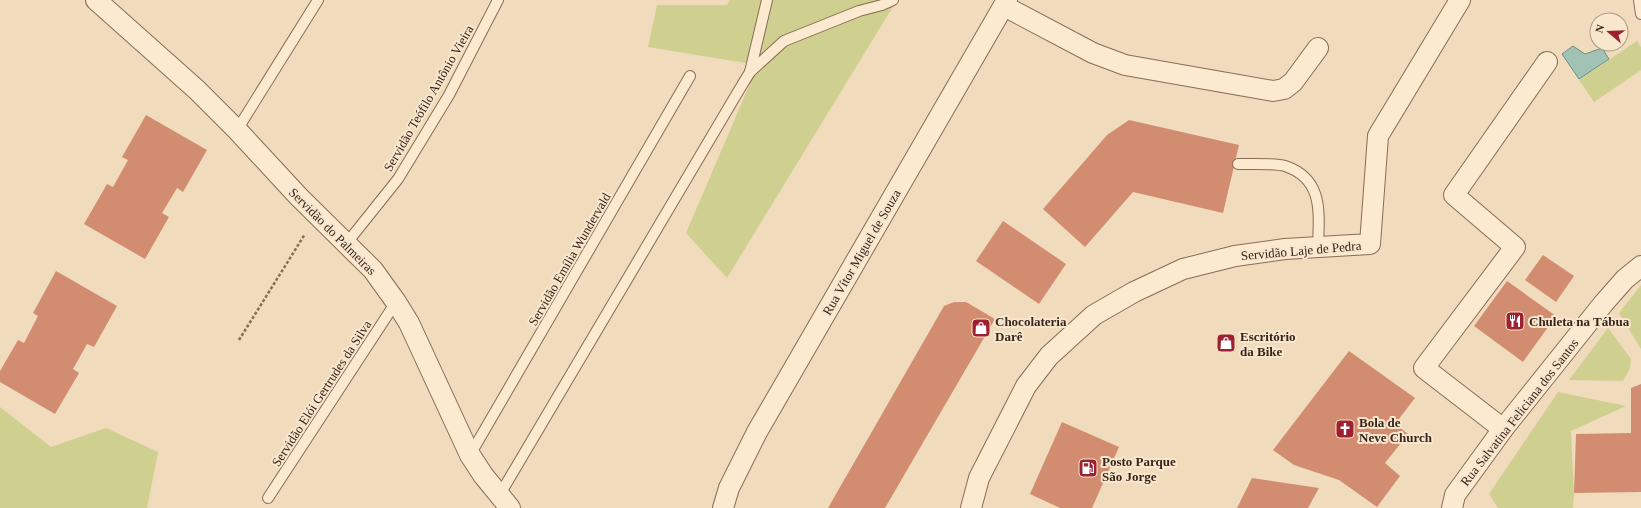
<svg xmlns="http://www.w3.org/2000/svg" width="1641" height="508" viewBox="0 0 1641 508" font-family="Georgia,serif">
	<rect width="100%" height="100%" fill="#f1dbbd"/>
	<g fill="#cfcf90">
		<polygon points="730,0 897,0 727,278 686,233 758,65 648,47 657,5 727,5"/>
		<polygon points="1637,41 1641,47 1641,70 1594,102 1579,80"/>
		<polygon points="1641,285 1641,349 1619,313"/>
		<polygon points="1608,328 1631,359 1630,368 1623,381 1569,380"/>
		<polygon points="1558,392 1626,406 1571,431 1574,493 1573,508 1498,508 1489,494"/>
		<polygon points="0,407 51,447 106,428 158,452 147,508 0,508"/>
	</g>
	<polygon fill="#a1c2b4" stroke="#689081" points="1573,46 1585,54 1602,48 1609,59 1579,79 1562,54"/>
	<g fill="#d28d70">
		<polygon points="146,115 207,150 183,192 177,188 162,213 169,217 145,259 84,224 107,184 113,187 128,160 122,157"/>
		<polygon points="1129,120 1239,145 1223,213 1133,192 1085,247 1043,209 1107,135"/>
		<polygon points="1003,221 1066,264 1039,304 976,261"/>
		<polygon points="1543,255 1574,276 1556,302 1525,280"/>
		<polygon points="56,271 117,306 94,347 87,344 73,369 79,373 55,414 0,382 0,371 18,340 24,343 38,316 33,313"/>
		<polygon points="1507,281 1556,316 1523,362 1474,326"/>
		<polygon points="954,302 966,302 995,319 885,508 828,508 944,306"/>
		<polygon points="1349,351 1415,398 1395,424 1408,434 1385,463 1400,476 1377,507 1339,480 1294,465 1273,450"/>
		<polygon points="1641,384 1641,492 1574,493 1576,434 1631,433 1631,388"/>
		<polygon points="1062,422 1119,447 1092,508 1060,508 1030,494"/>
		<polygon points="1252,478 1319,488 1308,508 1237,508"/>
	</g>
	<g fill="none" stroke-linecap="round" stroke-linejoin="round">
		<defs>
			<g id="service">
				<polyline points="1639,0 1641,14"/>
				<polyline points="750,72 767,0"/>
				<polyline points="237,130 318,0"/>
				<path d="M1238 164C1250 164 1275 163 1285 166 1324 179 1319 213 1318 247"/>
				<polyline points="346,244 398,179 449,95 498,0"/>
				<polyline points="470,455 690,76"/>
				<polyline points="499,496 739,90 750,72 784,41 859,11 882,5 893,0"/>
				<polyline points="268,498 396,302"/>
			</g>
			<g id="minor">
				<polyline points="96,0 197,90 237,130 299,197 373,270 396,302 409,323 470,455 483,475 510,508"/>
				<polyline points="1004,6 1093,53 1125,65 1273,91 1284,89 1293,82 1318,48"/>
				<polyline points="1503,429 1424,368 1515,247 1454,195 1547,62"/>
				<polyline points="723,508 729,488 757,432 1007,0"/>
				<polyline points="971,508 979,478 1026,386 1049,356 1094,315 1134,292 1183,269 1235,256 1285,249 1370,244 1378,136 1460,0"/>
				<polyline points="1452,508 1455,495 1503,429 1603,304 1625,279 1641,266"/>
			</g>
		</defs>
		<use href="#service" stroke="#8a6b55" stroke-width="12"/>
		<use href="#minor" stroke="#8a6b55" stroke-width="22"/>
		<polyline stroke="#8a6b55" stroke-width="2.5" stroke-dasharray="3 2" stroke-linecap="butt" points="239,340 305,234"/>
		<use href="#service" stroke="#fbe9d0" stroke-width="10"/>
		<use href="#minor" stroke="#fbe9d0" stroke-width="20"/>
	</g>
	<defs>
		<symbol id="restaurant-square" viewBox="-11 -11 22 22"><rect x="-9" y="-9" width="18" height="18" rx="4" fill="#9d2130" stroke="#f8e6cd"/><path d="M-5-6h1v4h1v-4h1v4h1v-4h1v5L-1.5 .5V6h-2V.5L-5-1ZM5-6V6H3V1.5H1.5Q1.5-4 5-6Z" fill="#fff"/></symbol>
		<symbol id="shop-square" viewBox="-11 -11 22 22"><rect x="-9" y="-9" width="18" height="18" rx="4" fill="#9d2130" stroke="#f8e6cd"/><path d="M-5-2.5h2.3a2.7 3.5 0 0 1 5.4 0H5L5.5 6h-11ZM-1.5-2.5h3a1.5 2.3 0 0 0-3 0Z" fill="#fff"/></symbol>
		<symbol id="church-square" viewBox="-11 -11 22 22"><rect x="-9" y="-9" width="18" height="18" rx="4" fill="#9d2130" stroke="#f8e6cd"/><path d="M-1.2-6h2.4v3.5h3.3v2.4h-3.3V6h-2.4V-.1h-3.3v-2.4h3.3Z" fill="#fff"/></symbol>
		<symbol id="fuel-square" viewBox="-11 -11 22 22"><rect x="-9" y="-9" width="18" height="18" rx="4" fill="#9d2130" stroke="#f8e6cd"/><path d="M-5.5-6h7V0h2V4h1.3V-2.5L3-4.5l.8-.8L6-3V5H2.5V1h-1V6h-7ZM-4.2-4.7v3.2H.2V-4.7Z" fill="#fff"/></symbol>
	</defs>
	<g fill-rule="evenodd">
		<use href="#restaurant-square" x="1504" y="310" width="22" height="22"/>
		<use href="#shop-square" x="970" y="317" width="22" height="22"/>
		<use href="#shop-square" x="1215" y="332" width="22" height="22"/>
		<use href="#church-square" x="1334" y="418" width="22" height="22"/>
		<use href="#fuel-square" x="1077" y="457" width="22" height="22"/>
	</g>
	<g text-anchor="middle" stroke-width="4" stroke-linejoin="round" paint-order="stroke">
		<g font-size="13" fill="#38251b" stroke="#f8e6cd">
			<text transform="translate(428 98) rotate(-60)" y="5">Servidão Teófilo Antônio Vieira</text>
			<text transform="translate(333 231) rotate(45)" y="5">Servidão do Palmeiras</text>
			<text transform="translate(1301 250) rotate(-5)" y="5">Servidão Laje de Pedra</text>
			<text transform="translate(861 252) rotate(-60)" y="5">Rua Vítor Miguel de Souza</text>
			<text transform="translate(569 259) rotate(-60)" y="5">Servidão Emília Wundervald</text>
			<text transform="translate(321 393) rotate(-57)" y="5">Servidão Elói Gertrudes da Silva</text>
			<text transform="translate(1519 412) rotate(-52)" y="5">Rua Salvatina Feliciana dos Santos</text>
		</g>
		<g font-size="13" font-weight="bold" fill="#38251b" stroke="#f8e6cd" text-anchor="start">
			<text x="995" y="326">Chocolateria<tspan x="995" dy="15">Darê</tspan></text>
			<text x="1529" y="326">Chuleta na Tábua</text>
			<text x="1240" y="341">Escritório<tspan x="1240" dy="15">da Bike</tspan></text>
			<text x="1359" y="427">Bola de<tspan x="1359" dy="15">Neve Church</tspan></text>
			<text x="1102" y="466">Posto Parque<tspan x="1102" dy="15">São Jorge</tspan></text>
		</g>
	</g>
	<g transform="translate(1609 32) rotate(289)"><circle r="19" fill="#f8e6cd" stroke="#ab9986"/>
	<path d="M0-3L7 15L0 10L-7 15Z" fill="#9d2130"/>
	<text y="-6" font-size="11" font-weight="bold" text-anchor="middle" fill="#38251b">N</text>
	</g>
</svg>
